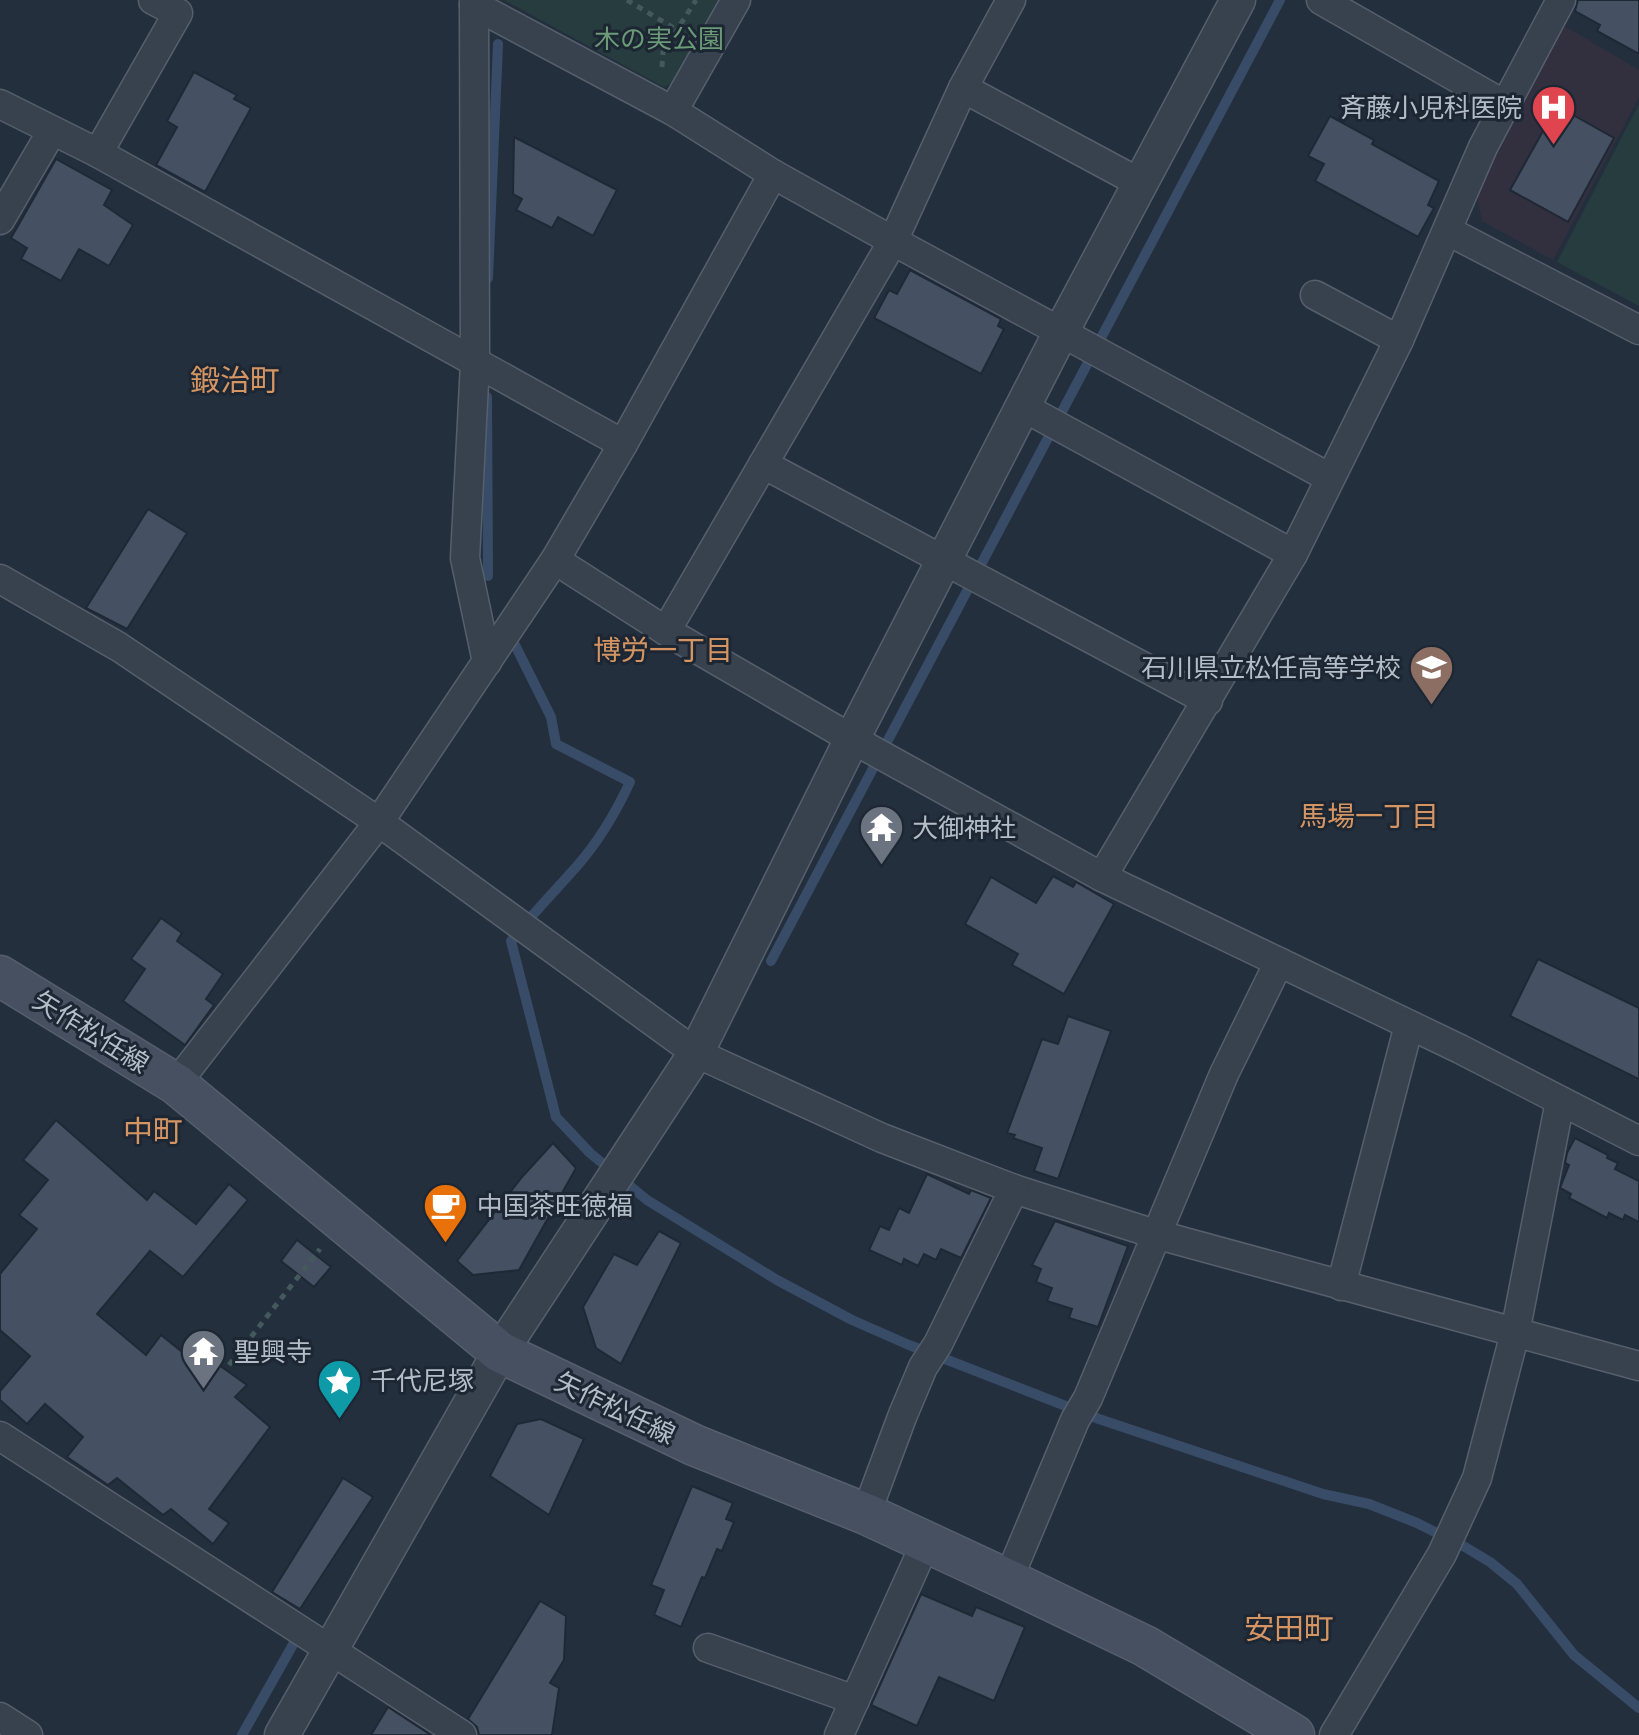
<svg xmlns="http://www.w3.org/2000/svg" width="1639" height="1735" viewBox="0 0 1639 1735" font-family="'Open Sans','Noto Sans JP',sans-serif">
	<rect width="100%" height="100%" fill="#242f3e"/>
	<polygon fill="#32303f" points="1561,24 1639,70 1639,97 1553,260 1482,221 1475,186"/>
	<g fill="#263c3f">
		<polygon points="504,0 724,0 683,79 664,87"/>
		<polygon points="1639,104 1639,306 1557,262"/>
	</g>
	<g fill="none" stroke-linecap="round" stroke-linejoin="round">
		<g stroke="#394c67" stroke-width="10">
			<polyline points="488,278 498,44"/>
			<polyline points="487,397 488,576"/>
			<path d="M515 645 551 717 556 744 630 782C616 812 599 841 577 866 554 892 532 914 511 941L556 1117 590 1153 647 1200 777 1280 852 1320 909 1345 1099 1419 1323 1494 1369 1504 1417 1523 1465 1547 1490 1562 1517 1584 1574 1655 1639 1708"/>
			<polyline points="771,961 1280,0"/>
			<polyline points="242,1735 295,1641"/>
		</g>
	</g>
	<g fill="#455162" stroke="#1f2835" stroke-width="2">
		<polygon points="1578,0 1639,0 1639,54 1597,31 1600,25 1575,11"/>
		<polygon points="194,72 237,95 234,99 251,108 205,192 156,165 177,127 167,121"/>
		<polygon points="1557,106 1614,138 1568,222 1510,190"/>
		<polygon points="1330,116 1374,140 1372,144 1439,181 1428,205 1434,208 1418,237 1315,181 1324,164 1308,156"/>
		<polygon points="514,137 617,190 593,236 558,217 552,228 516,210 522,199 513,194"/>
		<polygon points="56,159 112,190 104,205 133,225 109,266 79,249 61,281 21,259 27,248 11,238"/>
		<polygon points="910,270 1001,319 998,326 1004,329 981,374 874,318 889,290 897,294"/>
		<polygon points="148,509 187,533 127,629 86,608"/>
		<polygon points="1053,876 1073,887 1076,882 1114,904 1064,994 1012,965 1018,954 965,924 991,877 1036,903"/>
		<polygon points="161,918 182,933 177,941 223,974 206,999 214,1005 185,1045 123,1001 145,969 131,959"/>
		<polygon points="1538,959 1639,1008 1639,1079 1510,1016"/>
		<polygon points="1068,1016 1111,1031 1058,1179 1034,1171 1042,1148 1013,1138 1015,1135 1007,1133 1042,1039 1058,1044"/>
		<polygon points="56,1120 147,1200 154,1191 196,1224 229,1184 248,1200 183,1277 150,1251 97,1314 146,1355 161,1335 196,1363 202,1353 247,1385 235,1397 270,1427 209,1509 229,1523 213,1544 171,1509 163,1515 117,1478 108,1485 67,1457 83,1437 45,1404 27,1424 0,1400 0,1391 30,1356 0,1330 0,1274 37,1229 19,1215 48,1180 23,1160"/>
		<polygon points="1575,1138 1608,1155 1607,1158 1618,1163 1615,1169 1639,1181 1639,1222 1625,1215 1623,1220 1609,1213 1607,1218 1569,1198 1571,1194 1560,1188 1569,1165 1565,1163 1567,1153"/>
		<polygon points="553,1143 576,1168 519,1270 473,1275 457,1261 522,1177"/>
		<polygon points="927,1174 969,1194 971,1190 991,1198 961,1258 941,1249 936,1260 924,1254 918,1266 904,1259 902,1265 869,1250 880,1226 889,1230 899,1208 909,1213"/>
		<polygon points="1055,1221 1128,1246 1098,1327 1069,1318 1072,1309 1047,1301 1052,1288 1036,1282 1041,1269 1032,1265"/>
		<polygon points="659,1231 681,1243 621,1364 596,1348 583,1307 614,1254 637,1265"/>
		<polygon points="297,1240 331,1267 314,1287 281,1261"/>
		<polygon points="541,1419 584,1439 549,1515 490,1476 517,1424"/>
		<polygon points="343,1478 373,1497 300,1609 272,1592"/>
		<polygon points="692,1486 733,1503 726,1519 734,1522 722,1551 717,1549 705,1578 702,1577 681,1627 654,1615 664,1590 651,1585"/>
		<polygon points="921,1594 972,1616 976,1607 1025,1627 994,1701 939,1677 917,1726 871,1705"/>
		<polygon points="540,1601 566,1616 564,1660 550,1683 559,1688 552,1735 479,1735 477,1727 468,1719"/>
		<polygon points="388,1707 431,1735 371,1735"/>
	</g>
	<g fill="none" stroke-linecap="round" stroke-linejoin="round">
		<defs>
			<g id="minor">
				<polyline points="474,0 475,363 465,558 487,662"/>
				<polyline points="1321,0 1503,104"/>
				<polyline points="474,5 673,111 773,174 893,241 1330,478"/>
				<polyline points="963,88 1140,183"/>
				<polyline points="0,104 98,153 623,444"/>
				<polyline points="673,111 736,0"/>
				<polyline points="98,153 178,13 153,0"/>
				<polyline points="0,220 52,131"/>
				<polyline points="1448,231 1639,330"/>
				<polyline points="1315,295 1399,340"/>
				<polyline points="1023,407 1293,554"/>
				<polyline points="763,464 1208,701"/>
				<polyline points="555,560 666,631 852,739 1102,877 1460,1049 1639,1141"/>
				<polyline points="0,579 119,647 379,822 696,1053 882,1138 1014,1189 1155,1234 1639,1366"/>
				<polyline points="666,631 893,241 963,88 1011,0"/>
				<polyline points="1102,877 1293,554 1399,340 1483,147 1561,0"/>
				<polyline points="176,1084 379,822 555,560 623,444 773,174"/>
				<polyline points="1341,1286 1409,1025"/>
				<polyline points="0,1436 462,1735"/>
				<polyline points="866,1514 902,1417 923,1367 938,1344 1014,1189"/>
				<polyline points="1008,1580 1075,1420 1088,1398 1224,1074 1279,962"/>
				<polyline points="708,1648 855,1700"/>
				<polyline points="0,1717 28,1735"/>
				<polyline points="839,1735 926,1542"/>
				<polyline points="1334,1735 1442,1554 1477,1478 1515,1333 1560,1101"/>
			</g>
			<polyline id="tertiary" points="282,1735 500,1352 696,1053 852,739 1061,332 1238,0"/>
			<polyline id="secondary" points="0,976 176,1084 500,1352 694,1445 866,1514 1008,1580 1145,1646 1294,1735"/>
		</defs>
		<use href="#minor" stroke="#565f6c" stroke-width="31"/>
		<use href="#tertiary" stroke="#565f6c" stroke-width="37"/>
		<use href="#secondary" stroke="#565f6c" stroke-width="43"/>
		<g stroke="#44595c" stroke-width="5" stroke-dasharray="6 6" stroke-linecap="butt">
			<polyline points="627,0 677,30"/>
			<polyline points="662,67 663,52 696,0"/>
			<polyline points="229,1365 320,1249"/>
		</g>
		<use href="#minor" stroke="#38414e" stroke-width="28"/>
		<use href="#tertiary" stroke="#38414e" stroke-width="34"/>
		<use href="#secondary" stroke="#465061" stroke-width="40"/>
	</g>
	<defs>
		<symbol id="hospital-pin" viewBox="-11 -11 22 30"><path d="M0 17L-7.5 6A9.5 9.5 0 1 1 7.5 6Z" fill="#e0444e" stroke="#1d2633"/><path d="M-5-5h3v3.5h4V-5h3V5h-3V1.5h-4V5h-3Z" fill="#fff"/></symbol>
		<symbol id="school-pin" viewBox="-11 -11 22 30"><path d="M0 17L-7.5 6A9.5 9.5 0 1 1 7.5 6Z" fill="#8d6e63" stroke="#1d2633"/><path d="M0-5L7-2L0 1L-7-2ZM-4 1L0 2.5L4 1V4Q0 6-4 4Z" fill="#fff"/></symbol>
		<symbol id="temple-pin" viewBox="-11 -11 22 30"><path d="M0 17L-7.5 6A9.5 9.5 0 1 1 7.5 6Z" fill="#6b7280" stroke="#1d2633"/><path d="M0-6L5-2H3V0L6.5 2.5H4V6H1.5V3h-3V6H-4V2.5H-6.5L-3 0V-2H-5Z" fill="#fff"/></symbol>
		<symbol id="cafe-pin" viewBox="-11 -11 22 30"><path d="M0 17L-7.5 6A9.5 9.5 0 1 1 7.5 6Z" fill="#e8710a" stroke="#1d2633"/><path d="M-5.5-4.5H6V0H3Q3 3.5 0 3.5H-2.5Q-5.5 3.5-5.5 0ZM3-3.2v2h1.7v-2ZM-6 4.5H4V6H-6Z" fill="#fff"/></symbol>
		<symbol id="sight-pin" viewBox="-11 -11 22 30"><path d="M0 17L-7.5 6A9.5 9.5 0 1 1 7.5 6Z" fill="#0f9aa8" stroke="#1d2633"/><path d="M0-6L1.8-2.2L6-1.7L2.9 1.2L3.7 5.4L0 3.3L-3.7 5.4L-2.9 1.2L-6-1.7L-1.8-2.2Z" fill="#fff"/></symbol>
	</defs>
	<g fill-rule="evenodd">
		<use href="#hospital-pin" x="1528" y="82" width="51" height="69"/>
		<use href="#school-pin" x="1406" y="642" width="51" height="69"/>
		<use href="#temple-pin" x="856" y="802" width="51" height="69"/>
		<use href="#cafe-pin" x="420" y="1180" width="51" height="69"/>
		<use href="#temple-pin" x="178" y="1326" width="51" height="69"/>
		<use href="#sight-pin" x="314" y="1356" width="51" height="69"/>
	</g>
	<g text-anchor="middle" stroke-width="6" stroke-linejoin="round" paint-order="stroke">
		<g font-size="26" fill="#6b9a76" stroke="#1d2633">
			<text x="659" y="48">木の実公園</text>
		</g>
		<g font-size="26" fill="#b4bcc9" stroke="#1d2633" text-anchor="start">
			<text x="1522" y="117" text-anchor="end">斉藤小児科医院</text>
			<text x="1401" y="677" text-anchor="end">石川県立松任高等学校</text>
			<text x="912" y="837">大御神社</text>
			<text x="477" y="1215">中国茶旺徳福</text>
			<text x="234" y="1361">聖興寺</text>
			<text x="370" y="1390">千代尼塚</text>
		</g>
		<g font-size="26" fill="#b4bcc9" stroke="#1d2633">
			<text transform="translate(91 1032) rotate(32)" y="9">矢作松任線</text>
			<text transform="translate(615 1408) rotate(26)" y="9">矢作松任線</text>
		</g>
		<g font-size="28" fill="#d59563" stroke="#1d2633">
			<text x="663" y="660">博労一丁目</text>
			<text x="1369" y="826">馬場一丁目</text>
		</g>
		<g font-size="30" fill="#d59563" stroke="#1d2633">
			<text x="235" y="391">鍛治町</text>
			<text x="153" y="1142">中町</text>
			<text x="1289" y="1639">安田町</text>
		</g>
	</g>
</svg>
